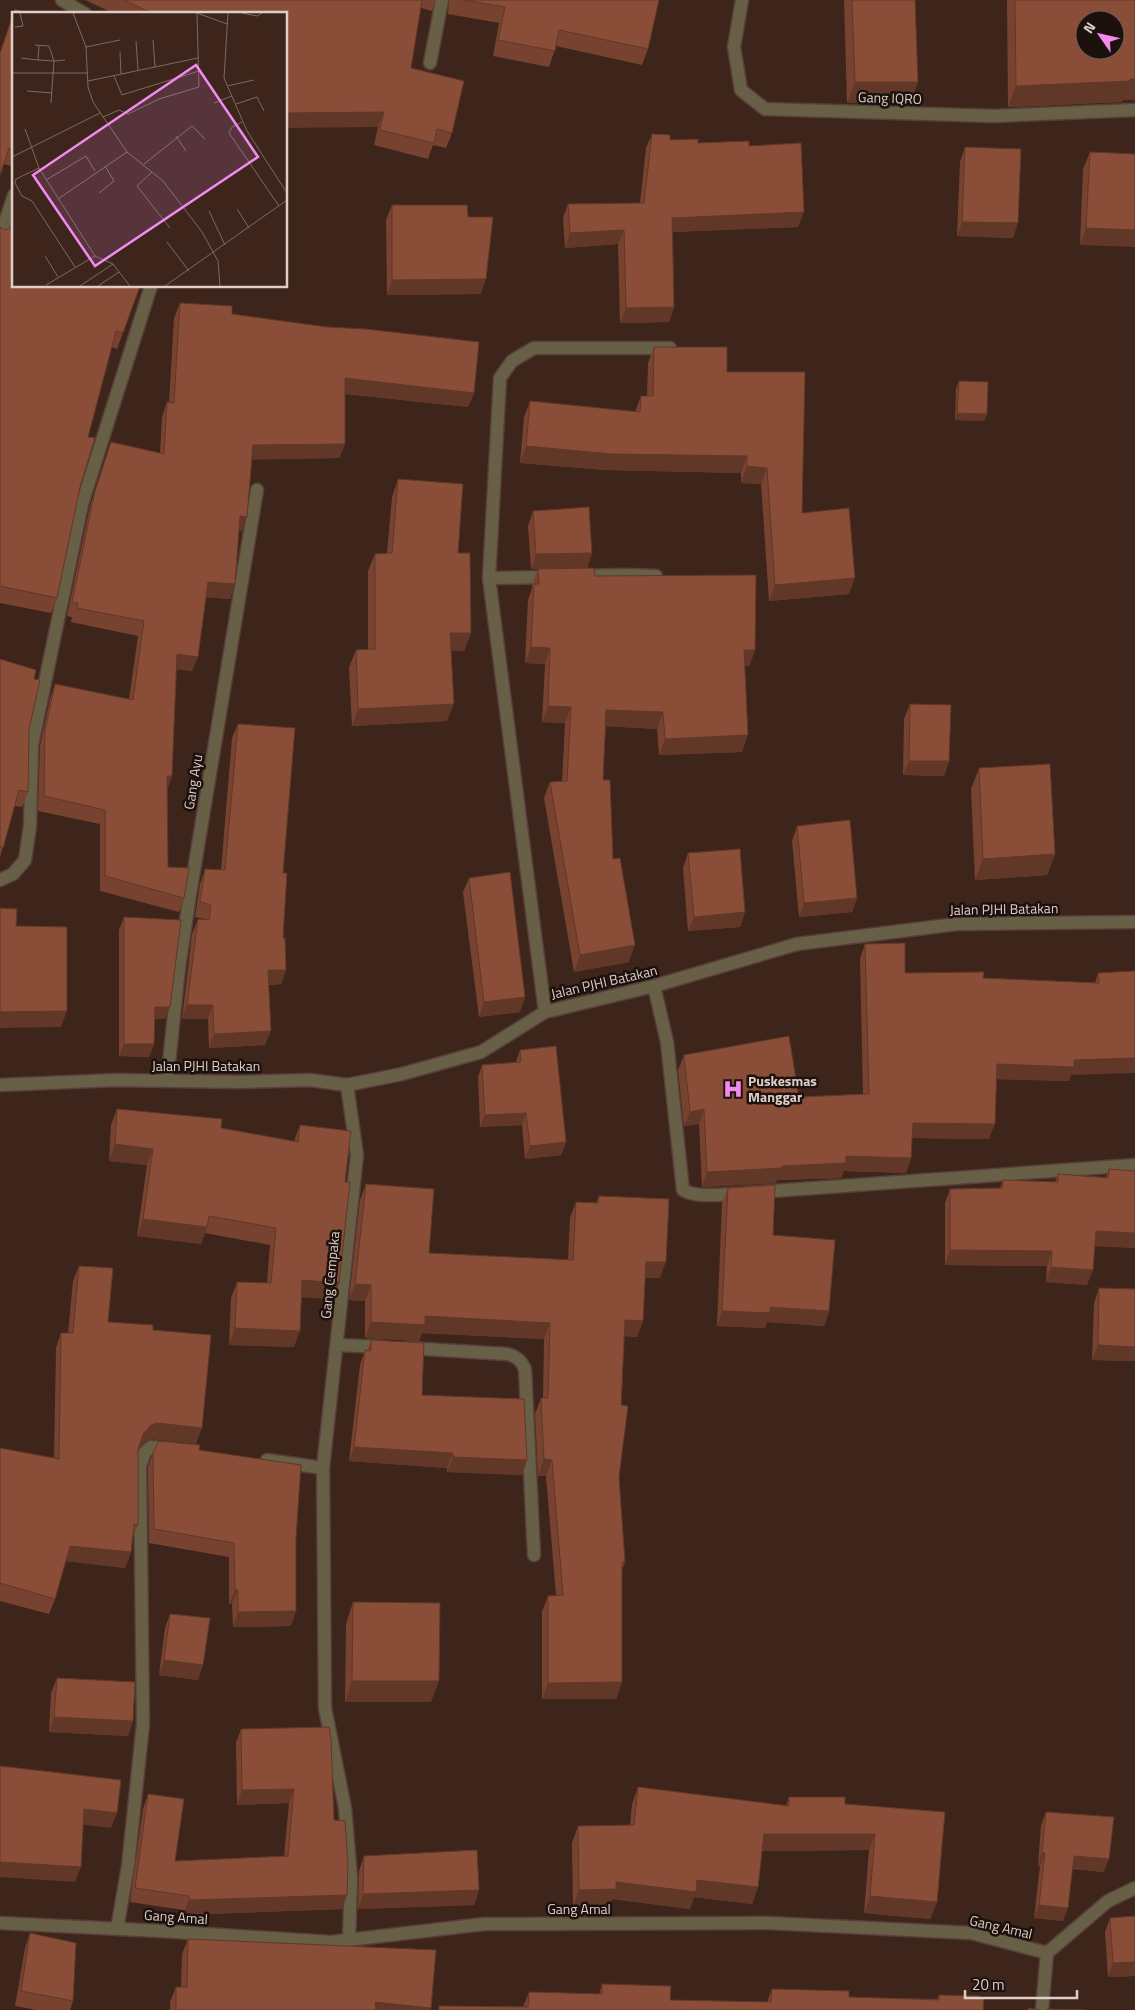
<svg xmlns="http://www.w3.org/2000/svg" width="1135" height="2010" viewBox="0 0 1135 2010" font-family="'Titillium Web',sans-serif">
	<rect width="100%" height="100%" fill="#3d251c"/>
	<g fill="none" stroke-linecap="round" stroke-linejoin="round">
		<defs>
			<polyline id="lane" points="167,1081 179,968 190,894 257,490"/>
			<g id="street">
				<polyline points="62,0 85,14"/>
				<polyline points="742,0 734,47 741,90 765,109 994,116 1135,110"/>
				<polyline points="430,63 442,0"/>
				<polyline points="0,238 14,195"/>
				<polyline points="579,576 626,575 656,576"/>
				<polyline points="489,578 551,577"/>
				<polyline points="0,880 13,874 25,860 30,826 32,745 82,504 151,286"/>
				<path d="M654 986 667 1042 683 1190C694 1196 705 1195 718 1195L1135 1165"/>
				<polyline points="545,1012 489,578 500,378 512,361 534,348 670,348"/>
				<polyline points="0,1085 116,1080 239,1082 310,1080 347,1085 402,1074 481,1052 545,1012 654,986 797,944 957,924 1135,922"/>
				<polyline points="347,1085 357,1155 323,1468 325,1708 345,1808 351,1878 349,1941"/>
				<polyline points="337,1345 383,1347"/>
				<path d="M408 1348 507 1354C516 1356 521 1360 525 1369L534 1555"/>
				<polyline points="267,1460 323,1468"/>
				<polyline points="0,1923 161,1931 331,1942 484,1924 768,1923 971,1933 1047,1953"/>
				<polyline points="117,1929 128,1866 143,1724 140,1466 145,1452 151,1447 172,1449"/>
				<polyline points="1047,1953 1108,1901 1135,1888"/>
				<polyline points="1042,2010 1047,1953"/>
			</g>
		</defs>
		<use href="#lane" stroke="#574038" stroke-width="15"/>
		<use href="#street" stroke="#574038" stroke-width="15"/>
		<use href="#lane" stroke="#675f46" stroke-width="12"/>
		<use href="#street" stroke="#675f46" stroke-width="12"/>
	</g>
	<g fill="#774330">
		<polygon points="85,0 436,0 432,11 421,8 411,68 452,133 446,148 433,145 428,159 374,145 378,127 286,14 115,14"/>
		<polygon points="449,0 659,0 648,49 642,65 556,46 549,67 493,56 499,23 448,14"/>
		<polygon points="844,0 915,0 918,82 910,103 847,103"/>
		<polygon points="1007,0 1135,0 1122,102 1008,107"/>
		<polygon points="14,14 14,167 4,164"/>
		<polygon points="652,134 670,140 698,143 749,146 798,227 673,232 674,307 669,322 620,323 618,244 565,248 563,218 568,204 640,203 646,148"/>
		<polygon points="965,147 1013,238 957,236 960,162"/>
		<polygon points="1090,152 1135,154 1080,245 1083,169"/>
		<polygon points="392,205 468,217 481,294 387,295 386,220"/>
		<polygon points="0,227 4,230 140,286 117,349 112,347 88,437 80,487 57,598 51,613 0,603"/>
		<polygon points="180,303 232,314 474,393 468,407 345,394 345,444 339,458 252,459 242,531 239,531 230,599 206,597 192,671 176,669 172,776 167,789 168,867 184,898 179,912 100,891 100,824 38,811 40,746 50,699 55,684 129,699 138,636 71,622 72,617 67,616 90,506 111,442 160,453 162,417 167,402 169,403 174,318"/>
		<polygon points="654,347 727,372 802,513 849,594 769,601 761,484 741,483 741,473 606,470 520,463 524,417 530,401 635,412 641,396 647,396 648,363"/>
		<polygon points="959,381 987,414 984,421 955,420 956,389"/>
		<polygon points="398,479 458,553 471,633 464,651 451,651 447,721 352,726 349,667 356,650 368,649 368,571 375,554 387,553 392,497"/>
		<polygon points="533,511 592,553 587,568 531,569 528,526"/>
		<polygon points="538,569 595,576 755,650 749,666 744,666 742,752 659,755 657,729 606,726 603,780 613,859 629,962 574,972 544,798 550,782 562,782 565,723 542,722 545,664 525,663 528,600 532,588 532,585"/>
		<polygon points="0,659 34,679 29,729 28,792 22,807 15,806 0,857"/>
		<polygon points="910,704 949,761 944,776 903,775 904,719"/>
		<polygon points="238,724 283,873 283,938 286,970 281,984 269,985 265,1045 209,1048 208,1019 182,1019 192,934 198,919 205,919 195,917 200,884 205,869 221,870 232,738"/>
		<polygon points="979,768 1055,854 1047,875 975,880 971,789"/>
		<polygon points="797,826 857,898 852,912 799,917 792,841"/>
		<polygon points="688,853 745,912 740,927 688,931 683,868"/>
		<polygon points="469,878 525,997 520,1012 479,1017 463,892"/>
		<polygon points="124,917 165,1019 155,1019 154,1044 149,1057 119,1056 119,930"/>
		<polygon points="865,944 905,973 983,978 1095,983 1098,973 1135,971 1071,1075 1069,1081 996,1079 989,1139 912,1138 911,1158 906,1173 844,1171 841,1178 777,1180 776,1183 702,1187 699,1124 684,1126 678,1070 684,1055 799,1097 863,1094 860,959"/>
		<polygon points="520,1050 566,1142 561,1155 525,1159 522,1125 480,1127 478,1077 482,1065 516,1062"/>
		<polygon points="117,1109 294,1141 300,1125 345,1182 333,1299 302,1297 294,1347 229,1345 231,1298 237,1282 267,1283 270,1245 205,1233 201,1244 137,1236 147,1165 109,1161 111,1125"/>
		<polygon points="1109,1169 1135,1171 1135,1248 1095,1246 1087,1285 1046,1282 1047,1266 945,1265 945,1203 950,1189 1000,1188 1003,1180 1055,1182 1058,1174 1106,1177"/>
		<polygon points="366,1184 429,1253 568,1260 570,1218 576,1202 596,1203 599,1196 660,1278 645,1278 643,1321 637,1337 624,1336 619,1477 625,1562 622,1570 622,1682 616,1699 542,1699 542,1612 548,1596 556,1595 546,1476 538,1476 535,1414 541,1398 543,1398 544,1339 422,1333 419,1341 365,1338 365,1301 349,1300 360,1200"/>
		<polygon points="728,1188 773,1235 829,1311 824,1326 767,1322 765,1328 717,1326 722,1203"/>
		<polygon points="79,1266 108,1322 153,1330 196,1444 152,1439 146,1441 138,1448 138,1525 132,1540 131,1552 125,1568 66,1561 55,1599 49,1614 0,1601 0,1448 54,1458 56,1348 61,1333 68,1333 73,1281"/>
		<polygon points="1099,1288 1135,1289 1135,1361 1092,1360 1094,1303"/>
		<polygon points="371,1340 422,1395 527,1460 522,1475 447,1472 447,1468 349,1461 360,1365 365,1350 367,1351"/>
		<polygon points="199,1450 296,1538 291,1626 233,1627 232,1604 229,1604 229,1557 149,1543 148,1467 153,1453"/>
		<polygon points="353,1602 431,1702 345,1702 346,1624"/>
		<polygon points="170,1614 198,1680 159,1675 165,1628"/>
		<polygon points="57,1678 133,1721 128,1736 49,1732 51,1693"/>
		<polygon points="241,1729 334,1820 347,1895 342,1909 183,1915 183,1910 130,1902 143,1809 148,1794 175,1861 284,1856 289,1803 237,1805 236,1743"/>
		<polygon points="638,1787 786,1806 789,1797 845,1804 945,1812 937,1902 930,1919 864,1913 869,1850 762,1851 758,1887 752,1904 694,1897 690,1909 612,1899 610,1906 573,1907 572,1843 578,1826 630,1825 632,1804"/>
		<polygon points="1046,1812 1104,1872 1072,1869 1063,1921 1034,1918 1040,1866 1038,1866 1041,1825"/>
		<polygon points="364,1856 479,1890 474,1905 358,1909 359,1871"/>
		<polygon points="1135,1916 1135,1976 1108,1977 1105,1932 1110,1918"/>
		<polygon points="30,1933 73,2001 70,2010 37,2010 15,2006 25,1948"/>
		<polygon points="188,1939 431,2008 430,2010 170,2010 170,2002 176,1987 181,1987 182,1954"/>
		<polygon points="602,1984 670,2000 767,2002 772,1989 849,1997 937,1999 939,1995 980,1998 983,2010 438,2010 439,2006 523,2007 529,1992 599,1994"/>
	</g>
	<g fill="#613727">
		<polygon points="1130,79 1135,79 1135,100 1123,100 1122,102 1008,107 1016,86"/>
		<polygon points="855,82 918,82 910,103 847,103"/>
		<polygon points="384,112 378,127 286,128 286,113"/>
		<polygon points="804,212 798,227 667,232 672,218"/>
		<polygon points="962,222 1018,223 1013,238 957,236"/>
		<polygon points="1086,228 1135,230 1135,247 1080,245"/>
		<polygon points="624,230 618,244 565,248 570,233"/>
		<polygon points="486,279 481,294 387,295 392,280"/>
		<polygon points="674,307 669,322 620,323 626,308"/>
		<polygon points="345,378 474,393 468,407 340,393"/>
		<polygon points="957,413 987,414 984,421 955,420"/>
		<polygon points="345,444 339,458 248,460 253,445"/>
		<polygon points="526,446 747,456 741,473 606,470 520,463"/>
		<polygon points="747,466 767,468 761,484 741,483"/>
		<polygon points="240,516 247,517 242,531 235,531"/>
		<polygon points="592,553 587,568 531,569 536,554"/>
		<polygon points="855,578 849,594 769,601 775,585"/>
		<polygon points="208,582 235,584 230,599 203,597"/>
		<polygon points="450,633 471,633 464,651 444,651"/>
		<polygon points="531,647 550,648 545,664 525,663"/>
		<polygon points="744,650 755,650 749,666 738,666"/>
		<polygon points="177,654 198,657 192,671 172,669"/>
		<polygon points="454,704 447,721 352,726 358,709"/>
		<polygon points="548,706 571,707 565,723 542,722"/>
		<polygon points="606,710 663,712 657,729 600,726"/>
		<polygon points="748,735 742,752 659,755 665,739"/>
		<polygon points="909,761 949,761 944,776 903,775"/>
		<polygon points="167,776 172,776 167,791"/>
		<polygon points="1055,854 1047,875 975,880 983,859"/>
		<polygon points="857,898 852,912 799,917 804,903"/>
		<polygon points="745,912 740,927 688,931 694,917"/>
		<polygon points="635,945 629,962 574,972 580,955"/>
		<polygon points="268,970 286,970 281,984 263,985"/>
		<polygon points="525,997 520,1012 479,1017 484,1002"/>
		<polygon points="187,1005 213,1005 208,1019 182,1019"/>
		<polygon points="155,1007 170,1007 165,1019 151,1019"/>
		<polygon points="67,1011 61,1027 0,1028 0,1012"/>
		<polygon points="271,1031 265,1045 209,1048 214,1034"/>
		<polygon points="124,1044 154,1044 149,1057 119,1056"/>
		<polygon points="1135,1058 1135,1073 1071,1075 1069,1081 991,1079 997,1064"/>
		<polygon points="704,1109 699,1124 684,1126 690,1112"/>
		<polygon points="526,1113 522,1125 480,1127 485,1115"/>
		<polygon points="913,1123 995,1124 989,1139 907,1138"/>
		<polygon points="566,1142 561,1155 525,1159 530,1146"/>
		<polygon points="115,1144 153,1149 147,1165 109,1161"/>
		<polygon points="846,1156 911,1158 906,1173 844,1171 841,1178 777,1180 776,1183 702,1187 707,1172 782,1166"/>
		<polygon points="143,1219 207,1227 201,1244 137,1236"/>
		<polygon points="1096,1231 1135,1233 1135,1248 1091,1245"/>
		<polygon points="950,1250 1052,1251 1047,1266 945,1265"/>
		<polygon points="646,1262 666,1262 660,1278 640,1278"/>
		<polygon points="1051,1267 1093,1270 1087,1285 1046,1282"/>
		<polygon points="302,1280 339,1283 333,1299 296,1297"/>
		<polygon points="355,1284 371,1285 365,1301 349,1300"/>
		<polygon points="770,1307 829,1311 824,1326 767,1322 765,1328 717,1326 722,1311"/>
		<polygon points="425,1316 550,1323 544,1339 422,1333 419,1341 365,1338 371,1322"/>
		<polygon points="625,1320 643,1321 637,1337 619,1336"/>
		<polygon points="235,1328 300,1331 294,1347 229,1345"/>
		<polygon points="1098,1345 1135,1347 1135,1361 1092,1360"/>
		<polygon points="157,1423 202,1428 196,1444 152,1439 146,1441 137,1449 143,1434 151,1425"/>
		<polygon points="354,1447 453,1453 447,1468 349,1461"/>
		<polygon points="453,1457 527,1460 522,1475 447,1472"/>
		<polygon points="544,1459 552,1460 546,1476 538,1476"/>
		<polygon points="70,1546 131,1552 125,1568 65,1561"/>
		<polygon points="235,1590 238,1590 232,1604 229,1604"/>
		<polygon points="296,1611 291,1626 233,1627 238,1612"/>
		<polygon points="164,1660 203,1665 198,1680 159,1675"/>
		<polygon points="352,1681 439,1681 431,1702 345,1702"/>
		<polygon points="622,1682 616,1699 542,1699 548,1683"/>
		<polygon points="54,1717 133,1721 128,1736 49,1732"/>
		<polygon points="294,1789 289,1803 237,1805 242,1790"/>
		<polygon points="84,1809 117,1813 111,1828 78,1824"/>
		<polygon points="764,1834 875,1834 869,1850 758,1851"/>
		<polygon points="1042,1853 1045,1853 1040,1866 1038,1866"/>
		<polygon points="1074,1856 1109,1859 1104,1872 1069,1868"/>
		<polygon points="0,1862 81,1867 75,1882 0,1877"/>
		<polygon points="697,1880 758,1887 752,1904 694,1897 690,1909 612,1899 610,1906 573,1907 579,1890 616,1882"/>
		<polygon points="479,1890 474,1905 358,1909 363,1894"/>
		<polygon points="347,1895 342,1909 183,1915 189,1900"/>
		<polygon points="870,1896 937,1902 930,1919 864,1913"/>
		<polygon points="1039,1905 1068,1908 1063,1921 1034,1918"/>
		<polygon points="1135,1962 1135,1976 1108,1977 1113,1963"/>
		<polygon points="375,2002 431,2008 430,2010 372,2010"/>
	</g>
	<g fill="#8a4e38" stroke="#613727" fill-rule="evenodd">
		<polygon points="124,0 422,0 411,68 464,81 452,133 437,129 434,143 380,130 384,112 286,113 286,14 154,14"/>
		<polygon points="464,0 659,0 648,49 559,30 555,51 498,40 505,7"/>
		<polygon points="852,0 915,0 918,82 855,82"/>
		<path d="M1015 0H1135V79H1130V81L1016 86ZM1085 20H1115V50H1085Z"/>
		<polygon points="15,9 29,14 14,14 14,150 9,148 0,175 0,53"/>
		<polygon points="652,134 670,135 670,140 698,139 698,143 749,141 749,146 801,143 804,212 672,218 674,307 626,308 624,230 570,233 568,204 644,203"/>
		<polygon points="965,147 1021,149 1018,223 962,222"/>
		<polygon points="1090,152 1135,154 1135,230 1086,228"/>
		<polygon points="392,205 467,205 468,217 493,217 486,279 392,280"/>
		<polygon points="0,227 4,230 11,228 14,229 14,286 140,286 123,333 116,331 88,437 95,438 80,487 57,598 0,586"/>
		<polygon points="180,303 232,306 232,314 327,327 366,329 479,342 474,393 345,378 345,444 253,445 247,517 240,516 235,584 208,582 198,657 177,654 172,776 167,776 168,867 189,868 184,898 105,876 105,810 44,796 45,731 55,684 133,700 144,621 77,608 78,603 72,602 95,491 111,442 164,454 167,402 174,403"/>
		<polygon points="654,347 727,347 727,372 805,372 802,513 849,508 855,578 775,585 767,468 747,466 747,456 612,454 526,446 530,401 640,412 641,396 653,396"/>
		<polygon points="959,381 988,382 987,414 957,413"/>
		<polygon points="398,479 463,484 458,553 470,553 471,633 450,633 454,704 358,709 356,650 375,649 375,554 392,553"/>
		<polygon points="589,507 592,553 536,554 533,511"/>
		<polygon points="594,568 595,576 756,575 755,650 744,650 748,735 665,739 663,712 606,710 603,780 610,780 613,859 620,858 635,945 580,955 550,782 567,781 571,707 548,706 550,648 531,647 534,584 539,584 538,569"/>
		<polygon points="0,659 36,670 34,679 40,680 29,729 28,792 19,790 3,848 0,847"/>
		<polygon points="910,704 951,705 949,761 909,761"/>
		<polygon points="238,724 295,728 283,873 287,873 283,938 285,938 286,970 268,970 271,1031 214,1034 213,1005 187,1005 198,919 209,920 211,905 200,902 205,869 225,870"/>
		<polygon points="1050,764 1055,854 983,859 979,768"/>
		<polygon points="850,820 857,898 804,903 797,826"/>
		<polygon points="740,849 745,912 694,917 688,853"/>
		<polygon points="510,872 525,997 484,1002 469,878"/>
		<polygon points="0,908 17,909 16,926 67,927 67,1011 0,1012"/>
		<polygon points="124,917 181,920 170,1007 155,1007 154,1044 124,1044"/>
		<polygon points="905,943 905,973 984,972 983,978 1099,983 1098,973 1135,971 1135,1058 1074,1060 1074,1067 997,1064 995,1124 913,1123 911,1158 846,1156 846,1163 782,1166 782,1168 707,1172 704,1109 690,1112 684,1055 789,1036 799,1097 869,1094 865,944"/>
		<polygon points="556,1046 566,1142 530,1146 526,1113 485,1115 482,1065 521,1062 520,1050"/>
		<polygon points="117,1109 222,1119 221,1128 298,1142 300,1125 351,1131 345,1182 350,1182 339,1283 302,1280 300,1331 235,1328 237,1282 271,1283 276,1228 209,1216 207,1227 143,1219 153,1149 115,1144"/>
		<polygon points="1109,1169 1135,1171 1135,1233 1096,1231 1093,1270 1051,1267 1052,1251 950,1250 950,1189 1002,1188 1003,1180 1058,1182 1058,1174 1108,1178"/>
		<polygon points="366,1184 434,1189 429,1253 573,1260 576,1202 598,1203 599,1196 669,1199 666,1262 646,1262 643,1321 625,1320 621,1405 628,1406 619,1477 625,1562 622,1563 622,1682 548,1683 548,1596 563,1595 552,1460 544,1459 541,1398 548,1398 550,1323 425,1316 425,1325 371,1322 371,1285 355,1284"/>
		<polygon points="775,1185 773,1235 835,1240 829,1311 770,1307 770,1313 722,1311 728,1188"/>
		<polygon points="79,1266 113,1268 108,1322 153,1325 153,1330 211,1335 202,1428 157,1423 151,1425 143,1434 138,1450 138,1525 134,1524 131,1552 70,1546 55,1599 0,1583 0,1448 59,1459 61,1333 73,1333"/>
		<polygon points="1099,1288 1135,1289 1135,1347 1098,1345"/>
		<polygon points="371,1340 424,1343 422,1395 524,1399 527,1460 453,1457 453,1453 354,1447 365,1350 371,1351"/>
		<polygon points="159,1441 200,1445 199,1450 301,1465 296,1538 296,1611 238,1612 238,1590 235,1590 234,1543 154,1529 153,1453"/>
		<polygon points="353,1602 440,1603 439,1681 352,1681"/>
		<polygon points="170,1614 210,1618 203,1665 164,1660"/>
		<polygon points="57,1678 135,1682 133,1721 54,1717"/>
		<polygon points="329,1727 331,1740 334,1820 345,1821 348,1864 347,1895 189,1900 189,1896 135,1888 148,1794 184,1799 175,1861 288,1856 294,1789 242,1790 241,1729"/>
		<polygon points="0,1766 121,1780 117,1813 84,1809 81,1867 0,1862"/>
		<polygon points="638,1787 789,1806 789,1797 845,1797 845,1804 945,1812 937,1902 870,1896 875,1834 764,1834 758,1887 697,1880 696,1892 616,1882 616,1889 579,1890 578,1826 634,1825"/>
		<polygon points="1046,1812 1114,1817 1109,1859 1074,1856 1068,1908 1039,1905 1045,1853 1042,1853"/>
		<polygon points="477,1850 479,1890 363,1894 364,1856"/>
		<polygon points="1135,1916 1135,1962 1113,1963 1110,1918"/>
		<polygon points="30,1933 76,1943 73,2001 21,1991"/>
		<polygon points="188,1939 436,1950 431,2008 375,2002 376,2010 176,2010 176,1987 187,1987"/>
		<polygon points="602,1984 671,1986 670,2000 771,2002 772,1989 849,1991 849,1997 939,2000 939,1995 980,1996 980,1998 984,1998 983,2010 439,2010 439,2006 528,2007 529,1992 602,1994"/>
		<polygon points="1028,2008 1040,2010 1028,2010"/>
		<polygon points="1049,2009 1085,2010 1046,2010"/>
	</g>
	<defs>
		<symbol id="hospital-bare" viewBox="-9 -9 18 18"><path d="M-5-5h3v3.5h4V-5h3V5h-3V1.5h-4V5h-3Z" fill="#f489f0" stroke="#1c110d" stroke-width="2.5" paint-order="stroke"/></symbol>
	</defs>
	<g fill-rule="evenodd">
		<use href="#hospital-bare" x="719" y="1075" width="28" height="28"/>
	</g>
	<g text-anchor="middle" stroke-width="5" stroke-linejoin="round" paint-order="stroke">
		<g font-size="14" fill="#dfcec8" stroke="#1c110d">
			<text transform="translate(890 98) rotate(2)" y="5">Gang IQRO</text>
			<text transform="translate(193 782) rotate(-81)" y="5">Gang Ayu</text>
			<text transform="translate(1004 909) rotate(-1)" y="5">Jalan PJHI Batakan</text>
			<text transform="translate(604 982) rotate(-13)" y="5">Jalan PJHI Batakan</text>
			<text x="206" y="1071">Jalan PJHI Batakan</text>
			<text transform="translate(330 1275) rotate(-84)" y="5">Gang Cempaka</text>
			<text x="579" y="1914">Gang Amal</text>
			<text transform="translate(176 1917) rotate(4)" y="5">Gang Amal</text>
			<text transform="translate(1001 1927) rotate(13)" y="5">Gang Amal</text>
		</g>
		<g font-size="14" font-weight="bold" fill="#dfcec8" stroke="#1c110d" text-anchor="start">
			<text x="748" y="1086">Puskesmas<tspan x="748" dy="16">Manggar</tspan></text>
		</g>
	</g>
	<g transform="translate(12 12)">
		<rect width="275" height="275" fill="#3d251c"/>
		<path fill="none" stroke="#7e6961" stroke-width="1" d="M61 1 74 35 76 75 81 90 115 140 151 169 190 220 206 249 208 274M185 1 215 12M216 1 212 66 235 119 275 181M230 1 245 4 250 1M3 15 11 14 8 1M141 28 143 55M124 29 126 58M23 33 37 34 42 49 53 48M27 33 26 48 42 49 39 91M74 35 108 28M108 40 109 62M9 46 26 48M0 61H76M102 64 110 83 187 59M76 69 186 46M215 74 242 68M15 79 40 81M202 91 220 84M224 92 245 85 252 99M91 105 107 98 116 102 147 87 187 75 185 1M230 110 220 115 217 121 267 194M13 117 27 156 83 244M164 124 174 139M0 145 88 101M132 152 180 114 193 127M27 156 4 167 3 171 10 184 20 189 63 255M140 160 125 174 158 216M34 168 74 144 83 159M87 181 102 169 93 154M46 187 115 140M225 197 237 216M197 199 213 233M155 230 177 259M33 244 46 265M83 244 101 252 118 274M34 273 83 244M68 274 101 252M86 274 107 260M153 274 275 188"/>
		<path fill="#f489f0" fill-opacity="0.15" stroke="#f489f0" stroke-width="2.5" d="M184 53 246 145 83 254 21 163Z"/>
		<rect width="275" height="275" fill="none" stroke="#dfcec8" stroke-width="2.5"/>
	</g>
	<g transform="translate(1100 35) rotate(304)"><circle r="24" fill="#1c110d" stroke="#6a5d58"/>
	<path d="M0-4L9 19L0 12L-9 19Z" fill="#f489f0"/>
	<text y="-8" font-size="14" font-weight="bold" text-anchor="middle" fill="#dfcec8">N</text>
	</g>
	<path d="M965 1990v8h112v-8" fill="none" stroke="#dfcec8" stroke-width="2.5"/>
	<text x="972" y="1990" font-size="15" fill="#dfcec8" stroke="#1c110d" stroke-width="4" paint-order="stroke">20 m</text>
</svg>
